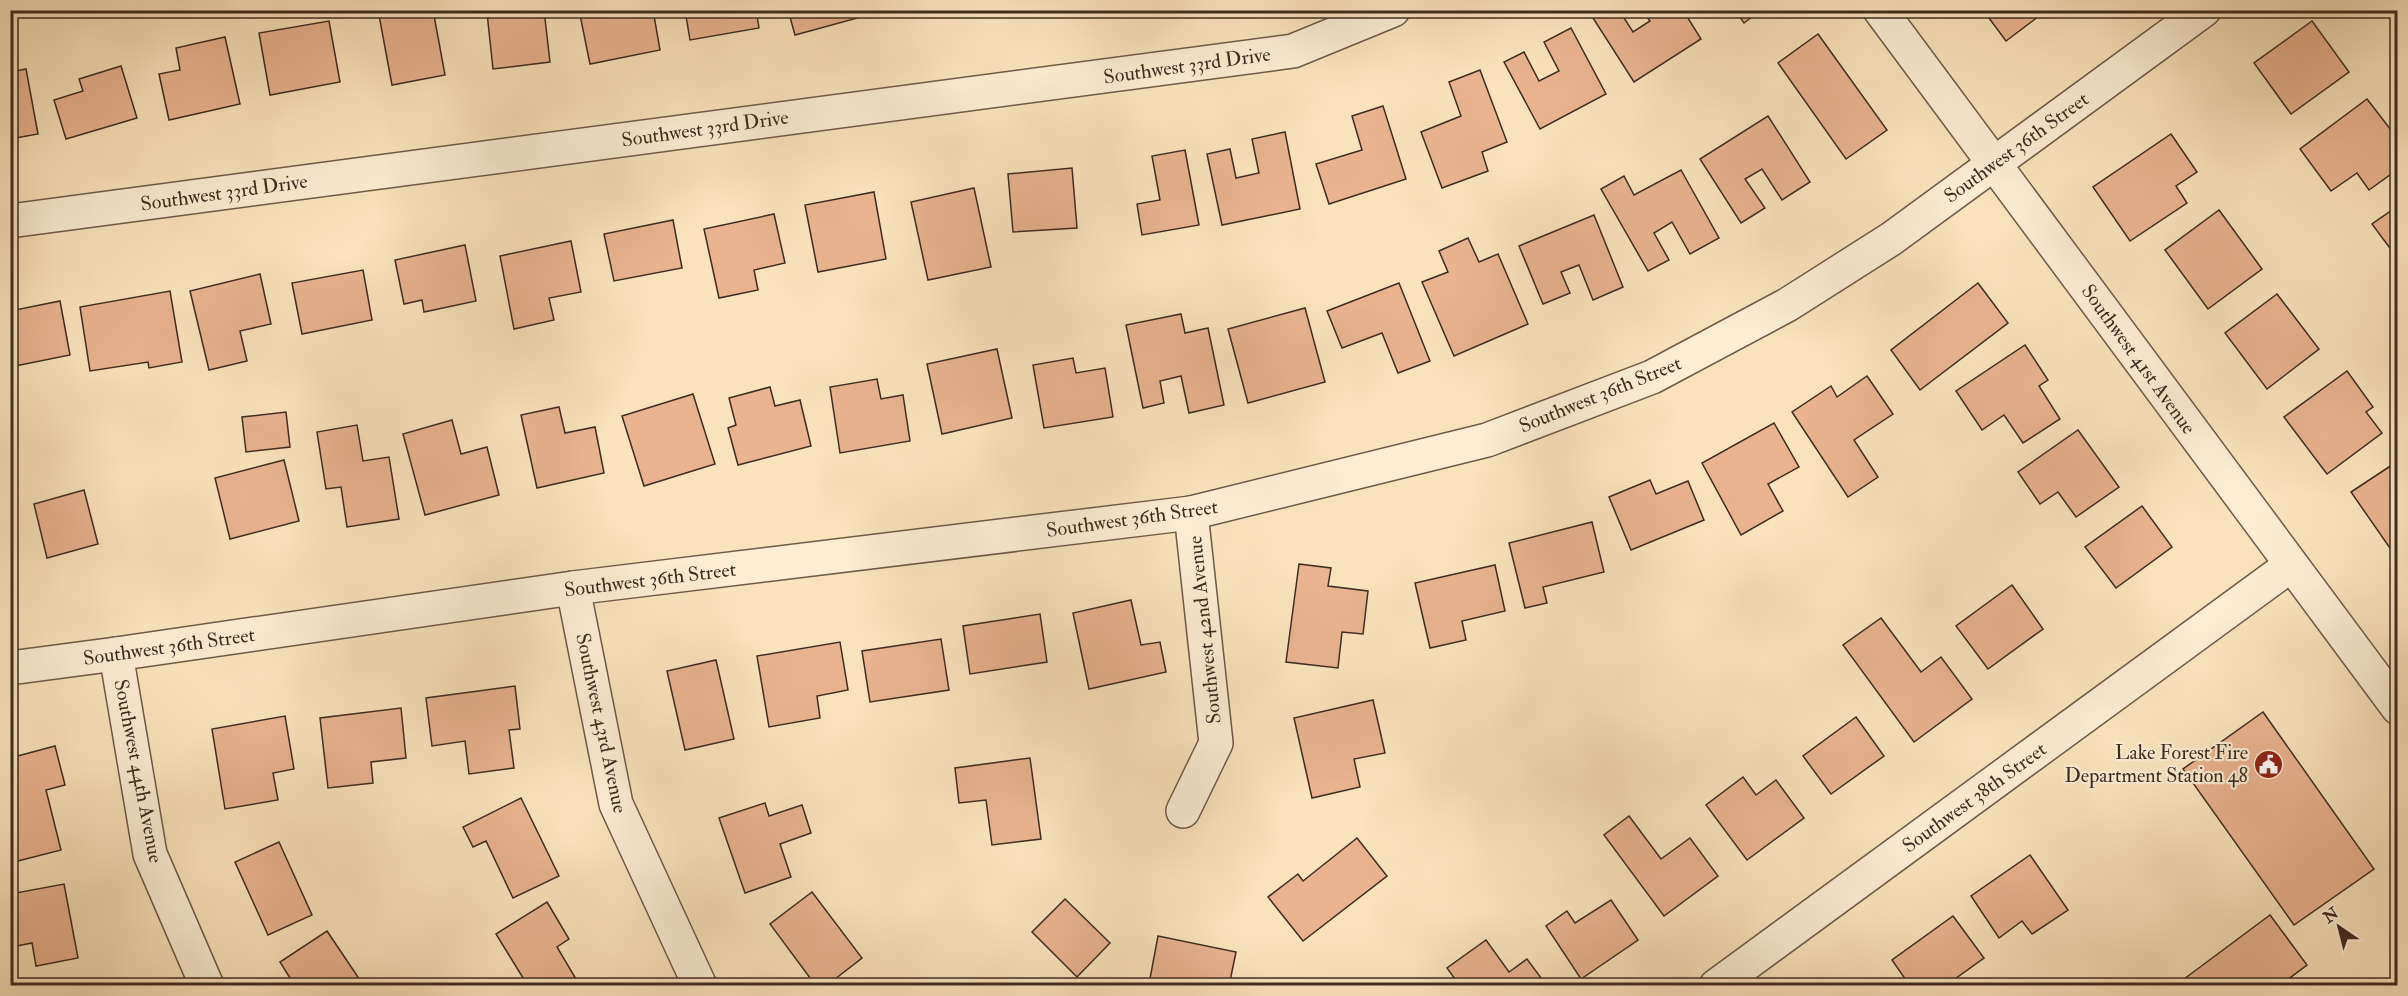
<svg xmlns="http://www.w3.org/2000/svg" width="2408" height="996" viewBox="0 0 2408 996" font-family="'IM FELL Double Pica',serif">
	<rect width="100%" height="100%" fill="#fae3bc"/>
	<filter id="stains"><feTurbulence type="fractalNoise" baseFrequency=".00333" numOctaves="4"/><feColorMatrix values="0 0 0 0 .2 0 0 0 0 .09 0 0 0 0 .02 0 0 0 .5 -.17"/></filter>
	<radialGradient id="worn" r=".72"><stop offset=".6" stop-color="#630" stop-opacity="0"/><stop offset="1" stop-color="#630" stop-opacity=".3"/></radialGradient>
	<g fill="#e9b390" stroke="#3e2c20" stroke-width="1.5">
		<polygon points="378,10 433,10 445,75 392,85"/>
		<polygon points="510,10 544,10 550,62 493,69 487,13"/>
		<polygon points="579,10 653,10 660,50 590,64"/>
		<polygon points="685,10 756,10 759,28 690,40"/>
		<polygon points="788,10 859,10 861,17 795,35"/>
		<polygon points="934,10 966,10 967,12 934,17"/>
		<polygon points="1605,10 1619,10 1633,32 1650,21 1642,10 1683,10 1701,39 1634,82 1593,18"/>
		<polygon points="1735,10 1761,10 1744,23"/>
		<polygon points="1983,10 2047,10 2006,41"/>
		<polygon points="329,21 340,82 270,95 259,33"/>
		<polygon points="2312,21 2349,72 2291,114 2254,63"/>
		<polygon points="1571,28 1606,94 1540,129 1504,62 1524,52 1539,81 1559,71 1544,42"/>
		<polygon points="1818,34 1887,130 1846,159 1778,63"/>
		<polygon points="225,37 240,104 169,120 159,74 180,70 176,48"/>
		<polygon points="121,66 137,118 66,139 54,100 83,91 79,79"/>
		<polygon points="26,69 38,134 10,139 10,72"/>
		<polygon points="1480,70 1507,142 1482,152 1488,171 1442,188 1421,132 1461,116 1449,82"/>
		<polygon points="2367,99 2398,139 2398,169 2369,190 2357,173 2331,191 2300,149"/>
		<polygon points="1383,106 1406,179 1329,204 1316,164 1362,150 1352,116"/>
		<polygon points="1768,116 1810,182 1782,200 1762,169 1745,179 1765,208 1741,223 1700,159"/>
		<polygon points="1285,132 1300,209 1222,225 1207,154 1230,149 1236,178 1259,173 1252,139"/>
		<polygon points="2171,134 2197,172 2176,186 2187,203 2130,241 2093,187"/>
		<polygon points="1185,150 1199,225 1142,235 1137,204 1160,200 1152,156"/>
		<polygon points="1072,168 1077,228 1013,232 1008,174"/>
		<polygon points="1681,170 1719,238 1690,254 1672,222 1654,233 1669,260 1648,271 1601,189 1624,176 1634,195"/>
		<polygon points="974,188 991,267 928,280 911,202"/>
		<polygon points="874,192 886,259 818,272 805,205"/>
		<polygon points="2398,206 2398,259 2372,224"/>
		<polygon points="2219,210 2262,269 2208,309 2165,250"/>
		<polygon points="774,214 785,263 754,270 758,290 719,298 704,229"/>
		<polygon points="1594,215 1623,287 1593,300 1579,265 1561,272 1570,293 1543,304 1519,246"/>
		<polygon points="673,220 682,268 614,281 604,234"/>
		<polygon points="1468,238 1479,262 1498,254 1528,324 1454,356 1422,282 1448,272 1439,251"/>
		<polygon points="571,241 581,292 549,298 554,320 514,329 500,256"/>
		<polygon points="465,245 476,301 424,312 422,300 404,304 395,260"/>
		<polygon points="363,270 372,320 302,334 292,283"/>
		<polygon points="260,274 271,324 240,331 247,361 209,370 190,291"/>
		<polygon points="1399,283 1430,361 1398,373 1382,333 1342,348 1327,311"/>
		<polygon points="1978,283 2008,323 1920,390 1891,350"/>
		<polygon points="170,291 182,362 149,368 148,362 90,371 80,307"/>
		<polygon points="2277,294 2319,349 2267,389 2225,333"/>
		<polygon points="60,301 70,355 10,367 10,311"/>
		<polygon points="1305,308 1325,382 1248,403 1228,329"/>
		<polygon points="1181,314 1185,333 1208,328 1224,405 1189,413 1181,376 1160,381 1164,403 1143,408 1126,325"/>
		<polygon points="2025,345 2048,380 2039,386 2060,419 2023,443 2004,415 1982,430 1956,391"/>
		<polygon points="997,349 1012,418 942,434 927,364"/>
		<polygon points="1073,358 1076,373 1105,368 1113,417 1044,428 1033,365"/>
		<polygon points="2347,371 2373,407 2366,412 2382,433 2327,474 2284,417"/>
		<polygon points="1867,376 1893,414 1854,440 1878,477 1848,497 1792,412 1831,386 1837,397"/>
		<polygon points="877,379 881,399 903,395 910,441 840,453 830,387"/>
		<polygon points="770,387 775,406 800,400 811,446 738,465 728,428 736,425 729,398"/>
		<polygon points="693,394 715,464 644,486 622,416"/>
		<polygon points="559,407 565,433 595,427 604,473 537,488 521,415"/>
		<polygon points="286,412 290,447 246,452 242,417"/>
		<polygon points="452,420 461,454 487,447 499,495 425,515 403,434"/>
		<polygon points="1774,423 1799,467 1768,484 1783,511 1741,535 1702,463"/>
		<polygon points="357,425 363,461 389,457 399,519 347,527 341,487 326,489 317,432"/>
		<polygon points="2078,430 2119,487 2076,517 2058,492 2040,504 2018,472"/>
		<polygon points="284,460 299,521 230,539 215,478"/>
		<polygon points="2398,461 2398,547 2392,551 2351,492"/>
		<polygon points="1650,480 1656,494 1688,481 1704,520 1631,550 1609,497"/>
		<polygon points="84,490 98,544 47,558 34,504"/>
		<polygon points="2142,506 2172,547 2116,588 2085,547"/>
		<polygon points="1592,522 1604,572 1543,587 1547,603 1525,608 1509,543"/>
		<polygon points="1299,564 1331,568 1328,586 1368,591 1363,634 1342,632 1338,668 1286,662"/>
		<polygon points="1495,565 1505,611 1462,621 1466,640 1430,648 1415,583"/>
		<polygon points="2012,585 2043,629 1988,669 1956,626"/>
		<polygon points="1131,600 1141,645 1160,642 1166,672 1089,689 1073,613"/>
		<polygon points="1040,614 1047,662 970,674 963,626"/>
		<polygon points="1881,618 1921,672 1941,657 1972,699 1914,742 1843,645"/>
		<polygon points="941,639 949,690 870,702 862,651"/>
		<polygon points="840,642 848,690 817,696 820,718 769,727 757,656"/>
		<polygon points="716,660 734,739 685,750 667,671"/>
		<polygon points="515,686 520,729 509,730 514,768 469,774 465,741 432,746 426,698"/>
		<polygon points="1373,700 1385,753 1354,759 1360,787 1312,798 1294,718"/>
		<polygon points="401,708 406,758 371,762 373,783 328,788 320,718"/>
		<polygon points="2263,712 2374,869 2294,925 2183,769"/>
		<polygon points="285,716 294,769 273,773 278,800 225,809 212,729"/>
		<polygon points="1856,717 1884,756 1831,794 1803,756"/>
		<polygon points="55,746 65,785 46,790 61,850 10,863 10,758"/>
		<polygon points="1030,758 1041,839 992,845 986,800 959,803 955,768"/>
		<polygon points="1743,777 1756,795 1776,780 1804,818 1747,860 1706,805"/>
		<polygon points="521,798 559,876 513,898 486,841 473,847 463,827"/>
		<polygon points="765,803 769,816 802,805 811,833 780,844 791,877 745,893 719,818"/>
		<polygon points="1629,816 1661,859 1690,838 1718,876 1664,916 1604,835"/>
		<polygon points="1357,838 1387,876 1303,941 1268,897 1298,874 1303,881"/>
		<polygon points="279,842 312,915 268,935 235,862"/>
		<polygon points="2030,855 2068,910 2032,934 2022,921 1999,938 1971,896"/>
		<polygon points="64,884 78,958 36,966 32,943 12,947 10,894"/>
		<polygon points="812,892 862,958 826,986 816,986 770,924"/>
		<polygon points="1065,899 1110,943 1077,977 1032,932"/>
		<polygon points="1611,900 1638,940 1581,979 1546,926 1567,911 1575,923"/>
		<polygon points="547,902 569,939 557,947 576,979 565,986 528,986 496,934"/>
		<polygon points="2270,915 2307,965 2279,986 2190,986 2184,979"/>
		<polygon points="1953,916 1984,958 1945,986 1910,986 1892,960"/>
		<polygon points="327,931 364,986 295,986 280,962"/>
		<polygon points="1158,936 1236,952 1229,986 1158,986 1149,984"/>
		<polygon points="1486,940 1509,972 1527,959 1547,986 1460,986 1447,968"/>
	</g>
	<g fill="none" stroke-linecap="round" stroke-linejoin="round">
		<defs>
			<g id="minor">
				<polyline points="1880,10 2398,708"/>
				<polyline points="10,221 1293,51 1393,10"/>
				<polyline points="573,588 616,804 700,986"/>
				<polyline points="116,654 150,854 207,986"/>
				<polyline points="10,668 116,654 573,588 1191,513 1487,440 1652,377 1787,305 1891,239 2204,10"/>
				<polyline points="1183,811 1216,743 1191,513"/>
				<polyline points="1716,986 2291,565"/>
			</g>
		</defs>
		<use href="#minor" stroke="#6d5a47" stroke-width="36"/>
		<use href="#minor" stroke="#fcedd3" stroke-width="33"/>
	</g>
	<defs>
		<symbol id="civic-disc" viewBox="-11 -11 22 22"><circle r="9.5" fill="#8f2418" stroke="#fcedd3"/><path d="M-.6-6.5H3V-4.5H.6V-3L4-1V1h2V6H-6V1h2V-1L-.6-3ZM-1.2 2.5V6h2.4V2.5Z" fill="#fff"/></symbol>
	</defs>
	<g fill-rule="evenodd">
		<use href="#civic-disc" x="2252" y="748" width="33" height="33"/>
	</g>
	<g text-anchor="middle" stroke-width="4.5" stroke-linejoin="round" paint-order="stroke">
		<g font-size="20" fill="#3e2c20" stroke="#fcedd3">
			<text transform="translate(1187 65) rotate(-8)" y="7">Southwest 33rd Drive</text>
			<text transform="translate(705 128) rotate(-8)" y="7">Southwest 33rd Drive</text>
			<text transform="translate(2016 147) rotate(-36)" y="7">Southwest 36th Street</text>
			<text transform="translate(224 192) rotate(-8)" y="7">Southwest 33rd Drive</text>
			<text transform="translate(2139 359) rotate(54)" y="7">Southwest 41st Avenue</text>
			<text transform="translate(1600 394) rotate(-22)" y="7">Southwest 36th Street</text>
			<text transform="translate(1132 518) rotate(-8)" y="7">Southwest 36th Street</text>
			<text transform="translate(650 579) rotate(-7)" y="7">Southwest 36th Street</text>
			<text transform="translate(1204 630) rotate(-96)" y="7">Southwest 42nd Avenue</text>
			<text transform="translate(169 646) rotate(-8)" y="7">Southwest 36th Street</text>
			<text transform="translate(602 723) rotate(78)" y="7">Southwest 43rd Avenue</text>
			<text transform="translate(139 771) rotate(79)" y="7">Southwest 44th Avenue</text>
			<text transform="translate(1974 797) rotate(-36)" y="7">Southwest 38th Street</text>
		</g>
		<g font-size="20" fill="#3e2c20" stroke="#fcedd3" text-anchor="end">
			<text x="2248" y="759">Lake Forest Fire<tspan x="2248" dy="23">Department Station 48</tspan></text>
		</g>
	</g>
	<rect width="2408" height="996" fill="none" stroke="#fae3bc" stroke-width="36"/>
	<rect x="12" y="12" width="2384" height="972" fill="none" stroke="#3e2c20" stroke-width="3"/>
	<rect x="18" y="18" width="2372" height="960" fill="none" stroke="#3e2c20" stroke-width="1.5"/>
	<g transform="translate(2339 927) rotate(325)" stroke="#fcedd3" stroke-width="4.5" paint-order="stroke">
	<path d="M0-4.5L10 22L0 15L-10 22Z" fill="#3e2c20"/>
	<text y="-9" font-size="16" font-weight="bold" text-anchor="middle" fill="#3e2c20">N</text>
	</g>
	<rect width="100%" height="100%" filter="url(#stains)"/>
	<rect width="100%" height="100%" fill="url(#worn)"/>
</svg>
